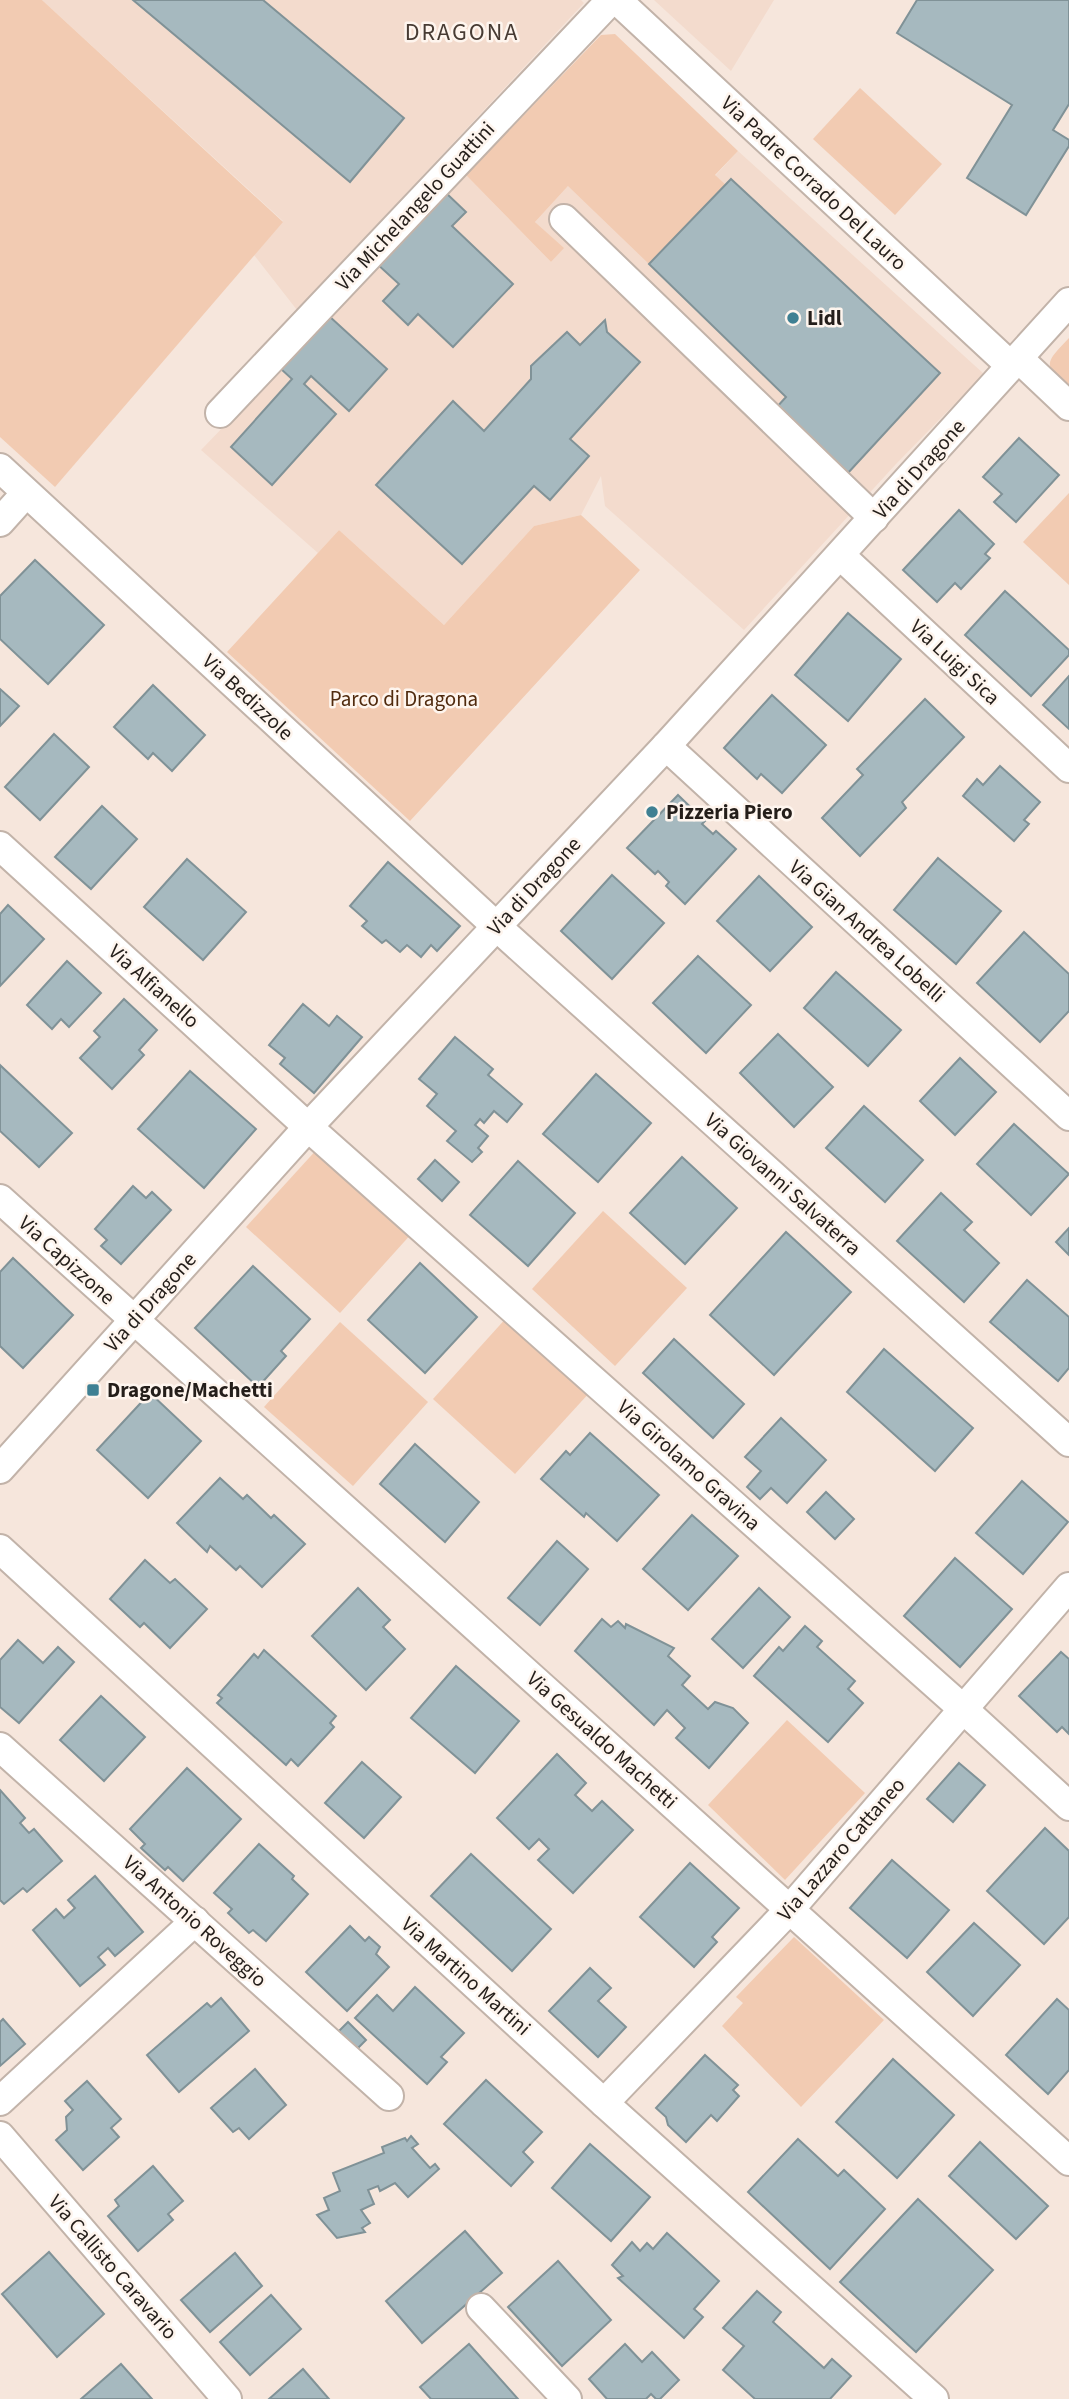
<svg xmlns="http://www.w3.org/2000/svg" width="1069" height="2399" viewBox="0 0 1069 2399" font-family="'Source Sans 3',sans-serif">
	<rect width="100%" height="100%" fill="#f6e6dc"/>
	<g fill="#f3dbcd">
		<polygon points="42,0 581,0 584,3 297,310 254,255 283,221"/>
		<polygon points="654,0 774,0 731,71"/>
		<polygon points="738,151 984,374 896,464 744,630 605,506 601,476 581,515 534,526 444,625 339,530 318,553 201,450 466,175 551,262 563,248 535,222 568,186 726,185 715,176"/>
	</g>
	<g fill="#f2cbb2">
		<polygon points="0,0 42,0 283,222 55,487 0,437"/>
		<polygon points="615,34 738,151 715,175 726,185 649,264 568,186 535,222 564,248 551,262 466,175 601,35"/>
		<polygon points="860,88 942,164 895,215 813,139"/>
		<path d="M1069 338V388C1042 365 1045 363 1069 338Z"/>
		<polygon points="1069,493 1069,585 1023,542"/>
		<polygon points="581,515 640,570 410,821 227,652 339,530 444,625 534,526"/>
		<polygon points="319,1147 413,1232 340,1313 246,1227"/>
		<polygon points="603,1211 687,1288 615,1366 532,1289"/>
		<polygon points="508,1316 591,1391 515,1474 433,1399"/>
		<polygon points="340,1322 428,1402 353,1486 264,1407"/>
		<polygon points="787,1720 865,1793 785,1880 708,1805"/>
		<polygon points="794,1937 884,2020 801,2107 722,2026 743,2003 736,1997"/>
	</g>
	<g fill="#a6b9bf" stroke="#809297" stroke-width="2">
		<polygon points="133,0 263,0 404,118 350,182"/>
		<polygon points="917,0 1069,0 1069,104 1053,130 1069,140 1069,146 1026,215 967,178 1012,105 897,33"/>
		<polygon points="731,179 940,373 847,474 776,408 786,397 649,264"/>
		<polygon points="444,191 466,212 452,226 513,284 453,347 418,314 408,325 383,301 399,284 376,263"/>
		<polygon points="329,316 387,369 349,411 311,376 304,384 336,414 272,485 231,447 292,379 281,369"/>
		<polygon points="605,320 607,332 640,362 570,439 589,456 550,500 534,486 462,564 376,485 453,401 484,431 531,379 531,366 567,332 580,345"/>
		<polygon points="1019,438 1059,475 1016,522 994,502 1002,494 983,477"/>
		<polygon points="959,510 994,544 985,554 990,558 961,589 955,583 937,602 903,570"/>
		<polygon points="35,560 104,625 48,684 0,639 0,596"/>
		<polygon points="1005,591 1069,650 1069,655 1031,696 965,635"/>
		<polygon points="848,613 901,659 848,721 795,675"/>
		<polygon points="1069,676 1069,729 1043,705"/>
		<polygon points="153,685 205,735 172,771 153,753 148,759 114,727"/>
		<polygon points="0,689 19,706 0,726"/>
		<polygon points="772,695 826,745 782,793 761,774 757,779 724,748"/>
		<polygon points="925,699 964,737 902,802 906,808 860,856 822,818 863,775 857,769"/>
		<polygon points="54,734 89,767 40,820 5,787"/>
		<polygon points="1000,766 1040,802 1024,820 1029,824 1014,841 963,796 977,779 983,785"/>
		<polygon points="678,795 705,821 702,824 713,834 716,831 736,849 685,904 666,886 669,882 658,871 655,874 627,848"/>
		<polygon points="102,806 137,839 91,889 55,857"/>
		<polygon points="938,858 1001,911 956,964 894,910"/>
		<polygon points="187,859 246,912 203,960 144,907"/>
		<polygon points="388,862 460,926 437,951 431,945 421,957 407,945 400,952 386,940 382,943 362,926 367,921 350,906"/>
		<polygon points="612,875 664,923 612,979 561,931"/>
		<polygon points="759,876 812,927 770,971 717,921"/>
		<polygon points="8,905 44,939 0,986 0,914"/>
		<polygon points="1024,932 1069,974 1069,1011 1040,1042 977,983"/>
		<polygon points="698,956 751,1005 706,1053 653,1003"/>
		<polygon points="67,961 101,993 69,1027 61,1019 52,1029 27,1005"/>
		<polygon points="836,972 901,1030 868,1066 804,1008"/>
		<polygon points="124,999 157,1030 139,1050 144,1055 112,1089 80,1058 100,1037 94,1031"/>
		<polygon points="303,1004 329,1026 337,1016 362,1037 314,1093 280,1064 285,1058 269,1045"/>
		<polygon points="778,1034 833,1087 794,1127 740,1073"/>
		<polygon points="455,1037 493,1069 488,1075 522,1104 507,1122 494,1111 484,1123 480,1119 475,1125 488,1136 478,1148 482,1152 472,1162 447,1141 456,1131 427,1106 437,1094 419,1079"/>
		<polygon points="960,1058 996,1092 955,1135 920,1101"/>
		<polygon points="0,1065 72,1133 39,1167 0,1131"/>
		<polygon points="190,1071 256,1129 204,1188 138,1129"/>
		<polygon points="596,1074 651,1123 598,1182 543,1134"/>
		<polygon points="864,1106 923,1160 885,1202 826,1148"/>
		<polygon points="1014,1124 1069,1174 1031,1215 977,1164"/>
		<polygon points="682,1157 737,1208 685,1264 630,1213"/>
		<polygon points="435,1160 459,1182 442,1201 418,1179"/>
		<polygon points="518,1161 575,1213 528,1266 470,1215"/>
		<polygon points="133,1186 146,1198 152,1192 171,1210 121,1264 101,1246 107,1240 95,1229"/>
		<polygon points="941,1193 972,1222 964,1230 999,1263 964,1302 897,1241"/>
		<polygon points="1069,1228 1069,1255 1056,1242"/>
		<polygon points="786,1232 851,1292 774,1375 710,1315"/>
		<polygon points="13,1258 73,1315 23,1368 0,1346 0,1272"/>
		<polygon points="420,1263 477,1317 425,1373 368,1320"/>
		<polygon points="253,1266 310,1319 281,1351 286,1356 258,1387 195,1328"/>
		<polygon points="1027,1280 1069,1317 1069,1368 1058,1381 990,1322"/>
		<polygon points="674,1339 744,1404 713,1438 643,1373"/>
		<polygon points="884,1349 973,1428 935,1471 847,1392"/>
		<polygon points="150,1393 201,1441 148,1498 97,1450"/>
		<polygon points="781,1418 826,1460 787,1503 771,1488 760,1499 747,1487 761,1471 745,1457"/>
		<polygon points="590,1433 659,1495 617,1541 586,1513 584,1517 541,1479 566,1451 570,1455"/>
		<polygon points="415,1444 479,1502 445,1542 380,1484"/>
		<polygon points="220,1478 243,1499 247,1495 271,1518 274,1515 305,1544 262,1587 240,1566 236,1570 210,1546 207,1552 177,1523"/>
		<polygon points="1022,1481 1068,1522 1023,1574 976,1533"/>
		<polygon points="826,1492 854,1519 835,1539 807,1512"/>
		<polygon points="692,1515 738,1556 688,1610 643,1569"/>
		<polygon points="557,1541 588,1569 540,1625 508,1598"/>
		<polygon points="955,1558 1012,1609 960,1667 904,1616"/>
		<polygon points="145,1560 170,1583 175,1579 207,1609 170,1648 144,1623 140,1627 110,1599"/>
		<polygon points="358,1588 390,1620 383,1627 405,1649 366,1690 312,1636"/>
		<polygon points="759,1588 790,1617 743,1668 712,1639"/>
		<polygon points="602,1619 611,1627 618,1621 625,1628 626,1624 674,1648 668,1656 690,1676 682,1685 708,1709 715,1702 733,1708 748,1723 709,1768 676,1738 685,1728 667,1710 654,1725 575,1651"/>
		<polygon points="805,1626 822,1641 817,1647 855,1681 848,1689 863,1703 828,1742 754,1676 779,1647 783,1651"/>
		<polygon points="18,1640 43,1663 58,1647 74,1662 19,1723 0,1707 0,1660"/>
		<polygon points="264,1650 336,1716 330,1723 334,1727 298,1766 291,1759 286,1765 217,1703 222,1698 218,1695 254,1654 258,1658"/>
		<polygon points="1061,1652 1069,1659 1069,1734 1062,1727 1057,1732 1019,1696"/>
		<polygon points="456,1666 519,1721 475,1773 411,1718"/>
		<polygon points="101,1696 145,1737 104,1781 60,1740"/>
		<polygon points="557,1754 586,1783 575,1795 592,1811 602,1801 633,1830 573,1893 538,1860 549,1849 539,1839 529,1849 497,1818"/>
		<polygon points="362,1762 401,1797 364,1838 325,1803"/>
		<polygon points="959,1763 985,1785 953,1822 927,1799"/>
		<polygon points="187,1768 241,1819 183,1881 168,1867 165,1870 141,1848 145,1844 130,1829"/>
		<polygon points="0,1790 25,1818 20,1823 29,1833 34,1829 62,1861 27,1892 23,1888 4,1904 0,1900"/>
		<polygon points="1045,1828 1069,1851 1069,1917 1044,1944 987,1891"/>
		<polygon points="259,1844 294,1876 292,1879 308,1894 266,1941 253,1930 249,1933 228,1913 232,1909 214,1893"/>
		<polygon points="471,1854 551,1929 512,1971 431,1896"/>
		<polygon points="892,1860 949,1910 907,1958 850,1908"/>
		<polygon points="690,1863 739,1908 712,1937 717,1942 694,1967 640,1917"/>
		<polygon points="95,1876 143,1932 115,1956 108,1948 98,1957 105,1965 80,1986 33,1930 56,1909 64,1918 75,1908 68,1900"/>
		<polygon points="974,1923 1020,1965 973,2016 927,1972"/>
		<polygon points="350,1926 365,1941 369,1937 380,1947 376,1954 389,1967 347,2011 306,1972"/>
		<polygon points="590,1968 611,1988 598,2001 626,2027 598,2057 549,2011"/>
		<polygon points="415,1987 464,2033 441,2057 447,2062 427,2084 355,2018 377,1995 393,2011"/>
		<polygon points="221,1998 249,2031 179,2092 147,2055 207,2003 211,2007"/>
		<polygon points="1057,1999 1069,2010 1069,2070 1048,2094 1006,2055"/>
		<polygon points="3,2019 25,2044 0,2066 0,2022"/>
		<polygon points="348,2022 366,2040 351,2055 333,2037"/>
		<polygon points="705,2055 738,2085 733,2090 739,2096 717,2121 711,2115 686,2142 668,2125 666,2117 656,2108"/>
		<polygon points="893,2059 954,2115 897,2178 836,2122"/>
		<polygon points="255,2069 286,2105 249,2139 239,2128 233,2132 211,2108"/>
		<polygon points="486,2080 542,2132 523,2152 533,2162 511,2186 444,2124"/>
		<polygon points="87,2081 121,2119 111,2128 119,2137 83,2170 56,2140 67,2130 66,2117 73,2110 65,2101"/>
		<polygon points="411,2136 418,2144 412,2148 430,2168 435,2164 439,2169 408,2197 395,2183 380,2191 378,2186 368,2190 374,2204 361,2210 370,2223 362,2228 365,2232 337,2238 317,2215 329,2210 324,2198 340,2191 333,2173 384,2153 382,2147 405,2138 407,2141"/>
		<polygon points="798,2139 838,2176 844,2170 885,2209 830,2269 748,2192"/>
		<polygon points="980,2142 1048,2206 1016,2239 949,2176"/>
		<polygon points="590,2144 650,2197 611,2241 552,2188"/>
		<polygon points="153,2166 183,2201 168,2214 173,2220 138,2251 108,2216 119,2206 115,2200"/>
		<polygon points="918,2199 993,2270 916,2352 840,2282"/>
		<polygon points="465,2231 502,2273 422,2343 386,2301"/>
		<polygon points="667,2233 719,2281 694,2309 703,2317 684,2338 618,2278 623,2276 612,2265 632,2242 640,2251 647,2243 653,2249"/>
		<polygon points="49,2252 104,2314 57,2357 2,2294"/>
		<polygon points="235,2253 262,2286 210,2332 181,2300"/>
		<polygon points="558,2261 611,2320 562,2366 508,2307"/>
		<polygon points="757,2291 781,2312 773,2322 824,2368 832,2359 851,2376 830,2399 755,2399 723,2370 744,2346 723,2328"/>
		<polygon points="271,2295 301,2329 250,2375 220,2342"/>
		<polygon points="469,2344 518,2399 431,2399 420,2387"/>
		<polygon points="625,2344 642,2362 652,2352 679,2380 660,2399 656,2399 651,2394 646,2399 607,2399 589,2379"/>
		<polygon points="121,2364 152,2399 81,2399"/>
		<polygon points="303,2369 329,2399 269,2399"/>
	</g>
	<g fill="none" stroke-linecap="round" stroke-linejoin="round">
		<defs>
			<g id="minor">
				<polyline points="617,0 1011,366"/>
				<polyline points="564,219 874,518"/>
				<polyline points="1018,358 1069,406"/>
				<polyline points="220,413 611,0"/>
				<polyline points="0,468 496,926 1069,1442"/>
				<polyline points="0,522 26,493"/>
				<polyline points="841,556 1069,768"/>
				<polyline points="666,746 1069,1116"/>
				<polyline points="0,846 308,1127 962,1708 1069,1806"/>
				<polyline points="0,1199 1069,2161"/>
				<polyline points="0,1469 308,1127 666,746 1069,302"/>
				<polyline points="0,1549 604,2103 934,2399"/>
				<polyline points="0,1747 389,2096"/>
				<polyline points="0,2101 195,1921"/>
				<polyline points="604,2103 790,1909 1069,1587"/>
				<polyline points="0,2136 227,2399"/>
				<polyline points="481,2308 567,2399"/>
			</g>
		</defs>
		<use href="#minor" stroke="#c2b3a9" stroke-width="32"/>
		<use href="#minor" stroke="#fff" stroke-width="28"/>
	</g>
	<g fill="#3f8093" stroke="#fef5ee" stroke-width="2.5">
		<circle cx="793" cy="318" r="7"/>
		<circle cx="652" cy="812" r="7"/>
		<rect x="86" y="1383" width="14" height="14" rx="3.5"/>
	</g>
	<g text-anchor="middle" stroke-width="5" stroke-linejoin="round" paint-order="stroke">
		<g font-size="21" fill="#241e1a" stroke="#fef5ee">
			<text transform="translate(814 183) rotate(43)" y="7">Via Padre Corrado Del Lauro</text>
			<text transform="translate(415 206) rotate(-47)" y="7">Via Michelangelo Guattini</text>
			<text transform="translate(919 469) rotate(-48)" y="7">Via di Dragone</text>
			<text transform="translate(955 662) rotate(43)" y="7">Via Luigi Sica</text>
			<text transform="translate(248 697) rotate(43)" y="7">Via Bedizzole</text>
			<text transform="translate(534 886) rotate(-47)" y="7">Via di Dragone</text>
			<text transform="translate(867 931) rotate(42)" y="7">Via Gian Andrea Lobelli</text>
			<text transform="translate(154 986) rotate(42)" y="7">Via Alfianello</text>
			<text transform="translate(783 1184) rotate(42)" y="7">Via Giovanni Salvaterra</text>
			<text transform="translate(67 1260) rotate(42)" y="7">Via Capizzone</text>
			<text transform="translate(150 1302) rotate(-48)" y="7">Via di Dragone</text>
			<text transform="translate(689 1465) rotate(42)" y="7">Via Girolamo Gravina</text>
			<text transform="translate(602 1740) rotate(42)" y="7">Via Gesualdo Machetti</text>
			<text transform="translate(841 1849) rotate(-49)" y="7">Via Lazzaro Cattaneo</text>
			<text transform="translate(195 1921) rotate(42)" y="7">Via Antonio Roveggio</text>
			<text transform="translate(466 1976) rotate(42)" y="7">Via Martino Martini</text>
			<text transform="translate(113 2267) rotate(49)" y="7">Via Callisto Caravario</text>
		</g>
		<g font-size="21" font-weight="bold" fill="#241e1a" stroke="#fef5ee" text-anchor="start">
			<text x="807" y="325">Lidl</text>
			<text x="666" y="819">Pizzeria Piero</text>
			<text x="107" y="1397">Dragone/Machetti</text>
		</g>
		<g font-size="21" fill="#502a0d" stroke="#fef5ee">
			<text x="404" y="706">Parco di Dragona</text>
		</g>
		<g font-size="24" letter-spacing="2" fill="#473b33" stroke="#fef5ee">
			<text x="462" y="40">DRAGONA</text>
		</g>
	</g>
</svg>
